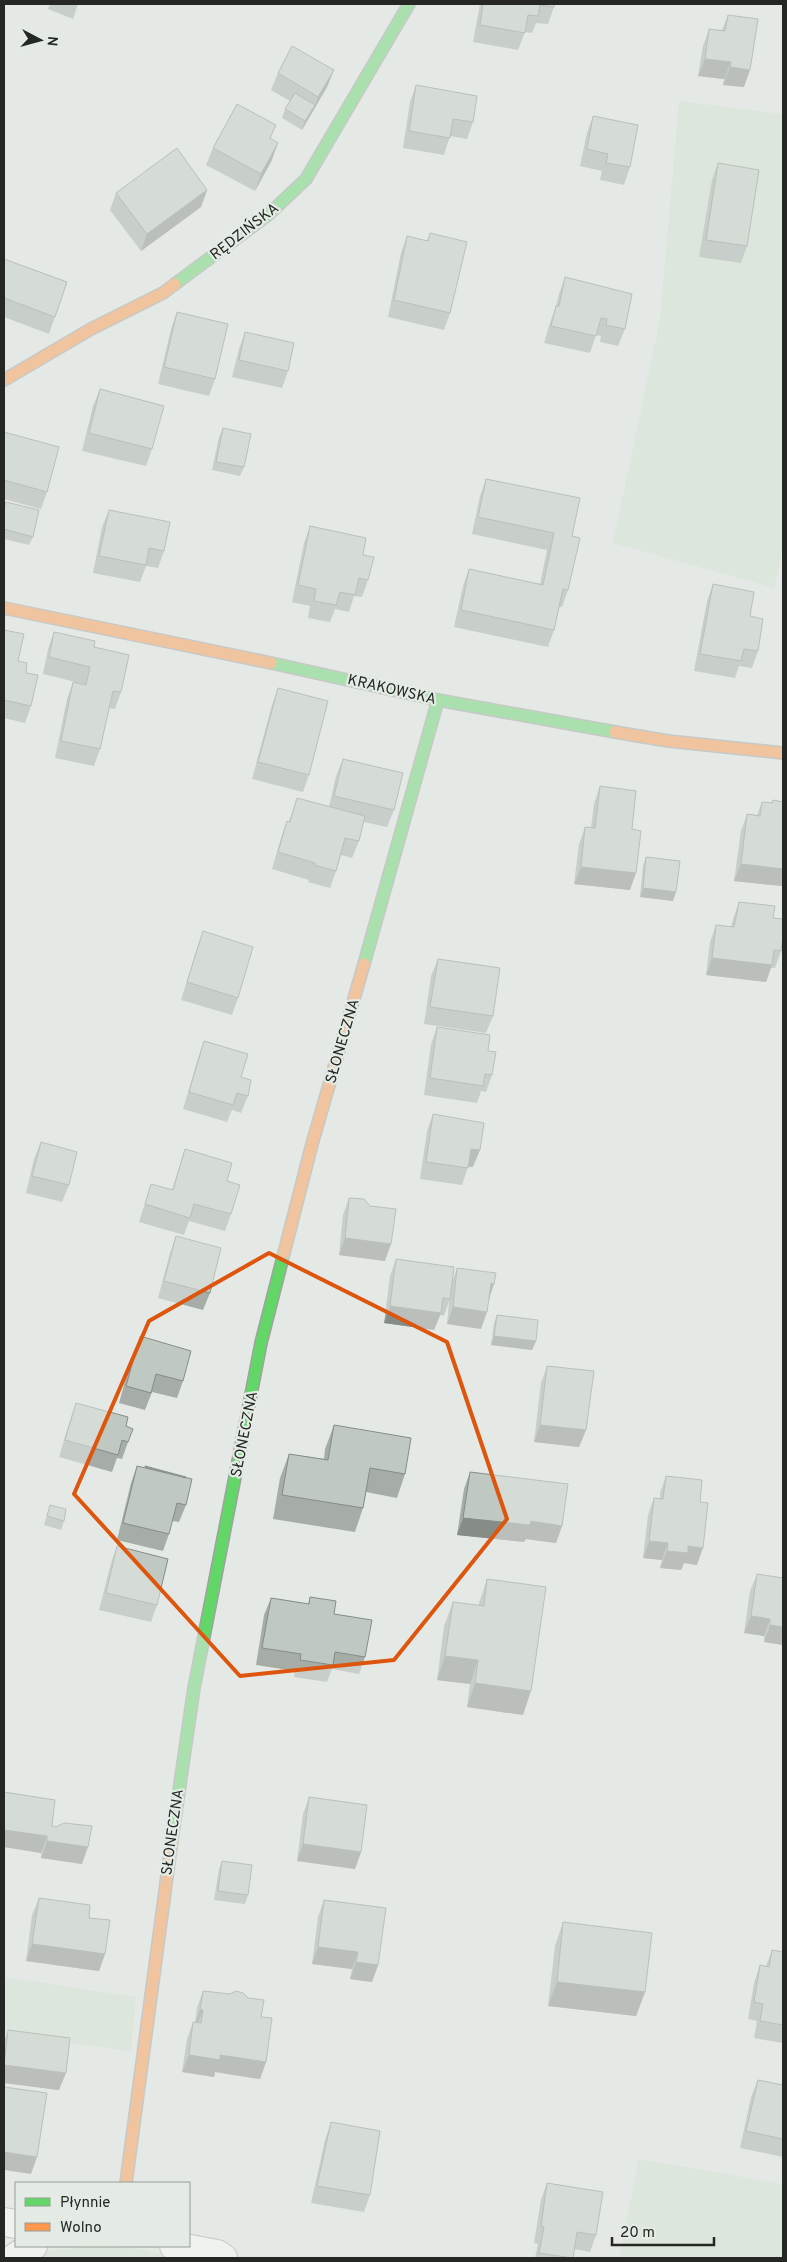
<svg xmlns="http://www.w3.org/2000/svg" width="787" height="2262" viewBox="0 0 787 2262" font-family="Overpass,sans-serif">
	<rect width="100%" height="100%" fill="#e5e9e5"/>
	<g fill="#d0e2d2">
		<polygon points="679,101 783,114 783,547 774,588 613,543 660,319"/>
		<polygon points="4,1977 136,1997 131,2051 4,2035"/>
		<polygon points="639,2159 783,2184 783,2258 619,2258"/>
		<polygon points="90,2246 144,2249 175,2258 37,2258 42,2252"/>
	</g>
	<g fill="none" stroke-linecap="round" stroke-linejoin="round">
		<defs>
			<g id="street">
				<polyline points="4,2222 16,2224"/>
				<polyline points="174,2246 217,2254 223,2258"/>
				<polyline points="14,2258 33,2246"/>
			</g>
			<g id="fast">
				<polyline points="175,284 269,214 306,179 409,4"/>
				<polyline points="271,663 438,700 615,732"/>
				<polyline points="364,964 438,700"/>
				<polyline points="172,1839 194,1688 261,1343 284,1253"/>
			</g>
			<g id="slow">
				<polyline points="4,380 91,329 163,293 175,284"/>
				<polyline points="4,608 271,663"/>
				<polyline points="615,732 668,741 783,753"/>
				<polyline points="284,1253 312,1144 364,964"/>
				<polyline points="126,2183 172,1839"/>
			</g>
		</defs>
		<use href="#street" stroke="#9fa29f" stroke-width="30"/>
		<use href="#fast" stroke="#9fa29f" stroke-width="14"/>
		<use href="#slow" stroke="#9fa29f" stroke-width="14"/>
		<use href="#street" stroke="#fbfcfb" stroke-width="28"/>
		<use href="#fast" stroke="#63d668" stroke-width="11"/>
		<use href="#slow" stroke="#ff974d" stroke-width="11"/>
	</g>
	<g fill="#a5ada6">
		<polygon points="50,4 78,4 73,19 48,9"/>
		<polygon points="480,4 555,4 548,24 536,23 532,33 525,32 518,50 473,42"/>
		<polygon points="728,15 744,87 723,85 724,79 698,76 703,46 709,29 722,30"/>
		<polygon points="334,70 327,87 302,130 282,118 285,109 290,101 271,90 278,73"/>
		<polygon points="416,85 473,122 467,139 450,136 444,155 403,148 410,102"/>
		<polygon points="593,116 630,167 624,185 600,180 602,171 580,166 587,133"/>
		<polygon points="271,139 272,160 255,191 206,165 213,148"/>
		<polygon points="718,163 747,246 741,263 699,257 712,180"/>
		<polygon points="207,190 201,207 141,251 110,210 116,193"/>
		<polygon points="430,233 450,313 444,330 388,317 401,253 407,236 427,241"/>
		<polygon points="4,259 67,282 49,334 4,317"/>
		<polygon points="565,277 625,329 618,346 600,342 601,336 596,335 590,353 544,343 550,323 556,306 559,294"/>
		<polygon points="177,312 215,379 209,396 158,384 171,329"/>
		<polygon points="245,332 288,371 282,388 232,377 239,349"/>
		<polygon points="100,389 152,449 146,466 82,451 93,406"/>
		<polygon points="223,428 244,467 240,476 212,470 219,437"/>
		<polygon points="4,432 47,492 41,509 4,499"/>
		<polygon points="486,479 572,536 568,590 562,607 559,607 554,630 548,647 454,627 463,586 469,569 540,584 547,550 472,534 480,496"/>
		<polygon points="6,502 33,537 29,545 4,539 4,507"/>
		<polygon points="109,510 164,551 158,568 146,566 140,582 93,573 102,527"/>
		<polygon points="310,526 363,555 368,580 362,597 354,596 349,612 335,609 330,622 308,618 310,606 292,602 304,543"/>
		<polygon points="713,584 750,616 758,651 752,668 739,666 735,678 694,671 707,601"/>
		<polygon points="4,630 18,661 26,673 31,706 25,723 4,718"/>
		<polygon points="54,632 94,647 121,692 115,709 109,708 100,749 94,766 55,758 67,699 73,682 84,684 43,674 48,649"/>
		<polygon points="278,688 309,775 303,792 252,779 272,705"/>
		<polygon points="343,759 394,810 387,827 364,822 359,841 352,858 341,855 336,871 330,888 308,882 309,880 272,869 281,838 287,821 289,821 297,798 329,807 336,776"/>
		<polygon points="600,786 632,829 630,890 574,884 579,844 585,827 591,828 594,804"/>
		<polygon points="773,800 783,802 783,883 782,886 734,881 741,831 747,814 757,815 762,802 771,803"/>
		<polygon points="646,857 673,901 640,897 643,866"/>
		<polygon points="739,902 773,918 781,951 775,968 771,968 766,982 706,975 710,942 716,925 731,927 733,919"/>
		<polygon points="203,931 238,998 232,1015 181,1000 197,948"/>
		<polygon points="438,959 493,1016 486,1033 424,1024 431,976"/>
		<polygon points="437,1027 488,1051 492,1075 486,1092 481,1091 477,1103 424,1095 431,1044"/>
		<polygon points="204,1041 241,1077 248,1096 241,1113 232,1110 227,1122 183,1109 198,1058"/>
		<polygon points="433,1114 473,1167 468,1167 462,1185 420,1179 427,1131"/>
		<polygon points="41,1142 69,1185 62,1202 26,1193 34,1159"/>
		<polygon points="185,1149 227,1181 231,1214 225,1231 189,1221 184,1235 139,1222 151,1184 172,1190"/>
		<polygon points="349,1198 385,1261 339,1255 343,1215"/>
		<polygon points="176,1236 210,1293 203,1310 158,1298 170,1253"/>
		<polygon points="396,1259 452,1282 457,1268 494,1284 489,1300 481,1329 447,1324 449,1301 444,1316 440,1315 434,1330 384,1323 390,1276"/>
		<polygon points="497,1315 536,1341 532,1350 491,1345 494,1323"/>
		<polygon points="140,1336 183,1381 177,1398 152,1392 145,1410 119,1403 133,1353"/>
		<polygon points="547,1366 586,1430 579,1447 534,1442 541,1383"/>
		<polygon points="76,1403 126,1426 128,1442 122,1459 117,1458 112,1472 59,1457 70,1420"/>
		<polygon points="334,1425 405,1474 397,1498 366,1492 363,1508 355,1532 273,1519 280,1478 289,1454 324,1459 325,1449"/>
		<polygon points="137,1466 186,1505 179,1522 172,1521 169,1534 163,1551 117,1540 131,1483"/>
		<polygon points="470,1472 562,1526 556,1543 526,1539 524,1542 457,1535 464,1489"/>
		<polygon points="666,1476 700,1502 697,1565 684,1563 681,1570 660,1568 662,1560 643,1558 648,1515 654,1498 660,1499 660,1493"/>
		<polygon points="50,1505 64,1521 61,1530 44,1525"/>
		<polygon points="117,1546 157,1605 151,1622 99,1610 111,1563"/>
		<polygon points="757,1574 783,1645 764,1642 764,1636 744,1633 750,1591"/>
		<polygon points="487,1579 523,1715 467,1707 470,1684 437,1680 444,1626 453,1602 478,1606"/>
		<polygon points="310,1597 334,1614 365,1657 359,1674 332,1669 327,1682 294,1677 295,1671 256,1665 264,1615 271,1598 308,1604"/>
		<polygon points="4,1792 52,1826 82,1864 41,1858 41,1853 4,1847"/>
		<polygon points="309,1797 361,1852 355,1869 297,1861 303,1814"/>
		<polygon points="222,1861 248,1895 245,1904 214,1900 219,1869"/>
		<polygon points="39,1898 89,1918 105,1954 99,1971 26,1961 32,1915"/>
		<polygon points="324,1900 378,1965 372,1982 350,1979 352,1969 312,1964 318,1917"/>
		<polygon points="563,1922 645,1992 636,2016 548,2006 555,1946"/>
		<polygon points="772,1950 783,1952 783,2043 754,2038 757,2021 748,2019 754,1983 760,1965 766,1966"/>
		<polygon points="203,1991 261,2017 266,2062 260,2079 215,2072 214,2077 182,2072 187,2039 193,2022 195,2023 197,2008"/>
		<polygon points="8,2030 59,2090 4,2083 4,2042"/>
		<polygon points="758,2080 783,2085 783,2157 740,2148 751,2097"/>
		<polygon points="331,2122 370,2195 364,2212 311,2203 325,2140"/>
		<polygon points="547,2183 596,2235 590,2252 574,2249 573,2258 535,2258 538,2244 534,2243 541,2200"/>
	</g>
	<g fill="#868d87">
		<polygon points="705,59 731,62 724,79 698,76"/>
		<polygon points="730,67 750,70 744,87 723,85"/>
		<polygon points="334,70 327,87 302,130 305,121 315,105 318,97"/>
		<polygon points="278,143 272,160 255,191 261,174"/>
		<polygon points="207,190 201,207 141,251 147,234"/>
		<polygon points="741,864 783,869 783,883 782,886 734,881"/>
		<polygon points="581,867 636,873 630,890 574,884"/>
		<polygon points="643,888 676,892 673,901 640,897"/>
		<polygon points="712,958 772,965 766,982 706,975"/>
		<polygon points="471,1149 480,1150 473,1167 464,1166"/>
		<polygon points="345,1238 391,1244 385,1261 339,1255"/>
		<polygon points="491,1283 494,1284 488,1301"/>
		<polygon points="390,1306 441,1313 434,1330 384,1323"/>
		<polygon points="453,1307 487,1312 481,1329 447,1324"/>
		<polygon points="494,1336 536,1341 532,1350 491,1345"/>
		<polygon points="540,1425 586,1430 579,1447 534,1442"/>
		<polygon points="463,1518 531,1521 562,1526 556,1543 526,1539 524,1542 457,1535"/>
		<polygon points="649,1541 668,1543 662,1560 643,1558"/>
		<polygon points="688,1546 703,1548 697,1565 684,1563 681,1570 660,1568 667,1551"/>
		<polygon points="751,1616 770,1619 764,1636 744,1633"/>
		<polygon points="770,1625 783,1627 783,1645 764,1642"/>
		<polygon points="445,1656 478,1660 470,1684 437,1680"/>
		<polygon points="475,1683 531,1691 523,1715 467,1707"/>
		<polygon points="4,1830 47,1836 41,1853 4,1847"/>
		<polygon points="47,1841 88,1847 82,1864 41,1858"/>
		<polygon points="303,1844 361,1852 355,1869 297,1861"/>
		<polygon points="32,1944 105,1954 99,1971 26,1961"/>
		<polygon points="318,1947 358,1952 352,1969 312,1964"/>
		<polygon points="356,1962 378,1965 372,1982 350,1979"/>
		<polygon points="557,1982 645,1992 636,2016 548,2006"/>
		<polygon points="200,2010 203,2010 196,2027 194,2027"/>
		<polygon points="189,2055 220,2055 266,2062 260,2079 215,2072 214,2077 182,2072"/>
		<polygon points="4,2065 66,2073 59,2090 4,2083"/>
		<polygon points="4,2152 37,2157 31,2174 4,2170"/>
	</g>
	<g fill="#c0c9c1" stroke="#868d87">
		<polygon points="483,4 555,4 554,7 540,5 538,16 528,15 525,33 480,25"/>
		<polygon points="728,15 758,19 750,70 730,67 731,62 705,59 709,29 725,31"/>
		<polygon points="292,46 334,70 318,97 278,73"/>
		<polygon points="416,85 477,96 473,122 453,119 450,138 409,131"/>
		<polygon points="295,93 315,105 305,121 285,109"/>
		<polygon points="237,104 276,125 270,138 278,143 261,174 213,148"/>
		<polygon points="593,116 638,125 630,167 606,163 608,154 587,149"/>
		<polygon points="177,148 207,190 147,234 116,193"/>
		<polygon points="718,163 759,170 747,246 706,240"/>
		<polygon points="430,233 467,242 450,313 394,300 407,236 428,241"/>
		<polygon points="4,259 67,282 55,317 4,298"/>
		<polygon points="565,277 632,294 625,329 606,325 607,319 601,318 596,336 551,326 556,306 559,306"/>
		<polygon points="177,312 228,324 215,379 164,367"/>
		<polygon points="245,332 294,343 288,371 239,360"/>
		<polygon points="100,389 164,406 152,449 89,433"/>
		<polygon points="223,428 251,434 244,467 216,462"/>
		<polygon points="4,432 59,447 47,492 4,480"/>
		<polygon points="486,479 580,498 572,536 580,538 568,590 563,589 554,630 461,610 469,569 543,585 554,533 478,517"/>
		<polygon points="6,502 39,510 33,537 4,529 4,509"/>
		<polygon points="109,510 170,522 164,551 149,548 146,565 99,556"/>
		<polygon points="310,526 366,538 363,555 374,557 368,580 359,578 355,595 340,592 336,605 314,601 316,589 298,585"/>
		<polygon points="713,584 754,592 750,616 763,619 758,651 744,649 741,661 700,654"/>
		<polygon points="4,630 24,634 18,661 27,663 26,673 38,675 31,706 4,700"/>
		<polygon points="54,632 95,641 94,647 129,655 121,692 113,691 100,749 61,741 73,682 86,685 90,667 49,657"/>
		<polygon points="278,688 328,701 309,775 258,762"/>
		<polygon points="343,759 403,773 394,810 334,796"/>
		<polygon points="600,786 636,791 632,829 641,831 636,873 581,867 585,827 595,828"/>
		<polygon points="297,798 365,816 359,841 345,838 336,871 314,865 315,863 278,852 287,821 290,822"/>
		<polygon points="773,800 783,802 783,869 741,864 747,814 760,816 762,802 772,803"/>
		<polygon points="646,857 680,861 676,892 643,888"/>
		<polygon points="739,902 775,906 773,918 783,919 783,936 781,951 774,950 772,965 712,958 716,925 734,927"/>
		<polygon points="203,931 253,947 238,998 187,982"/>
		<polygon points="438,959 500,968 493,1016 430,1007"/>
		<polygon points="437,1027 490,1035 488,1051 496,1052 492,1075 485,1074 483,1086 430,1078"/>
		<polygon points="204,1041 248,1054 241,1077 251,1080 248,1096 237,1093 233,1105 189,1092"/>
		<polygon points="433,1114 484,1123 480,1150 471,1149 468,1168 426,1162"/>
		<polygon points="41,1142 77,1152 69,1185 32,1176"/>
		<polygon points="185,1149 232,1163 227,1181 240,1185 231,1214 194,1204 190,1218 145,1204 151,1184 173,1190"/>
		<polygon points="349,1198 364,1199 370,1206 396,1209 391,1244 345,1238"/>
		<polygon points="176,1236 221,1248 210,1293 164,1281"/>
		<polygon points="396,1259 454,1267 450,1299 443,1298 441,1313 390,1306"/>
		<polygon points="457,1268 496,1273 494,1284 491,1283 487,1312 453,1307"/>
		<polygon points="497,1315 538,1320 536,1341 494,1336"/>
		<polygon points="140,1336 191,1351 183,1381 156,1374 151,1393 126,1386"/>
		<polygon points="547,1366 594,1371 586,1430 540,1425"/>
		<polygon points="76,1403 128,1417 126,1426 133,1429 128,1442 122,1440 118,1455 65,1440"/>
		<polygon points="334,1425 411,1438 405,1474 370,1468 363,1508 282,1495 289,1454 328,1460"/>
		<polygon points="137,1466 192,1479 186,1505 177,1503 169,1534 123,1523"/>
		<polygon points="145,1466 186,1477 186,1478 145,1467"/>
		<polygon points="470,1472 568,1484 562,1526 531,1521 530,1525 463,1518"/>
		<polygon points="666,1476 702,1480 700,1502 708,1503 703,1548 688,1546 688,1553 667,1551 668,1543 649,1541 654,1498 663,1499"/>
		<polygon points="50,1505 66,1509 64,1521 47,1516"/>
		<polygon points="117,1546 168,1559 157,1605 106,1593"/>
		<polygon points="757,1574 783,1578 783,1627 770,1625 770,1619 751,1616"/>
		<polygon points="487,1579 546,1587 531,1691 475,1683 478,1660 445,1656 453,1602 484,1606"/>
		<polygon points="310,1597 336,1601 334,1614 372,1620 365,1657 335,1652 333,1665 300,1660 301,1654 262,1648 271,1598 309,1604"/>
		<polygon points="4,1792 55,1800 52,1826 56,1827 64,1823 92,1826 88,1847 47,1841 47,1836 4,1830"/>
		<polygon points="309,1797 367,1805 361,1852 303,1844"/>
		<polygon points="222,1861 252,1865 248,1895 218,1891"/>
		<polygon points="39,1898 90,1905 89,1918 110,1920 105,1954 32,1944"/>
		<polygon points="324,1900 386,1908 378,1965 356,1962 358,1952 318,1947"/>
		<polygon points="563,1922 652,1933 645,1992 557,1982"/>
		<polygon points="772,1950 783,1952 783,2025 760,2021 763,2004 754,2002 760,1965 769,1967"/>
		<polygon points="203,1991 230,1994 236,1991 243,1993 248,1998 264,2000 261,2017 272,2018 266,2062 220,2055 220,2060 189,2055 193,2022 201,2023 203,2010 200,2010"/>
		<polygon points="8,2030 70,2038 66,2073 4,2065"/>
		<polygon points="758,2080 783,2085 783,2139 746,2131"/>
		<polygon points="4,2087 47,2093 37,2157 4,2152"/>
		<polygon points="331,2122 380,2131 370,2195 317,2186"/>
		<polygon points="547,2183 603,2192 596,2235 577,2232 573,2258 539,2253 544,2227 541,2226"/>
	</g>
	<path d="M0 0H787V2262H0ZM269 1253 447 1342 507 1519 394 1660 240 1676 74 1494 149 1321Z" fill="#e5e9e5" fill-opacity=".55" fill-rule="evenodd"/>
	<path fill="none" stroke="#de560d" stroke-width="4" stroke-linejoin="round" d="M269 1253 447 1342 507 1519 394 1660 240 1676 74 1494 149 1321Z"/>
	<g text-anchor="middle" stroke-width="4.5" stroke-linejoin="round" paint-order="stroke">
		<g font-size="15" fill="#242724" stroke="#e3ebe4">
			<text transform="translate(244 231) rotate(-38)" y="5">RĘDZIŃSKA</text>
			<text transform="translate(392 689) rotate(13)" y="5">KRAKOWSKA</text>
			<text transform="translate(342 1041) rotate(-74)" y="5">SŁONECZNA</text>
			<text transform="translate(244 1434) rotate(-79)" y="5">SŁONECZNA</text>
			<text transform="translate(172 1832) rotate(-82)" y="5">SŁONECZNA</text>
		</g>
	</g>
	<rect width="787" height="2262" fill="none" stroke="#242724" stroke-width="10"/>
	<rect x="15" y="2182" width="175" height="65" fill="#e3ebe4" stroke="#979d97"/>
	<rect x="25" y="2198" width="25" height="8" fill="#63d668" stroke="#979d97"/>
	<text x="60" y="2207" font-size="15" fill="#242724">Płynnie</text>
	<rect x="25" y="2223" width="25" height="8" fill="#ff974d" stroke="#979d97"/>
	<text x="60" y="2232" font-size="15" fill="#242724">Wolno</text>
	<g transform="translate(40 40) rotate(96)" stroke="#e3ebe4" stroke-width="4" paint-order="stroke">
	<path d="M0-4L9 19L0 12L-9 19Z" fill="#242724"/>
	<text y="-8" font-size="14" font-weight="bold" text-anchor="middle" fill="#242724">N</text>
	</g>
	<path d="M612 2237v8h102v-8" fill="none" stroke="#242724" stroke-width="2.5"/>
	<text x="620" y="2237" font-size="15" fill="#242724" stroke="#e3ebe4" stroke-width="4" paint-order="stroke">20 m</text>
</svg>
